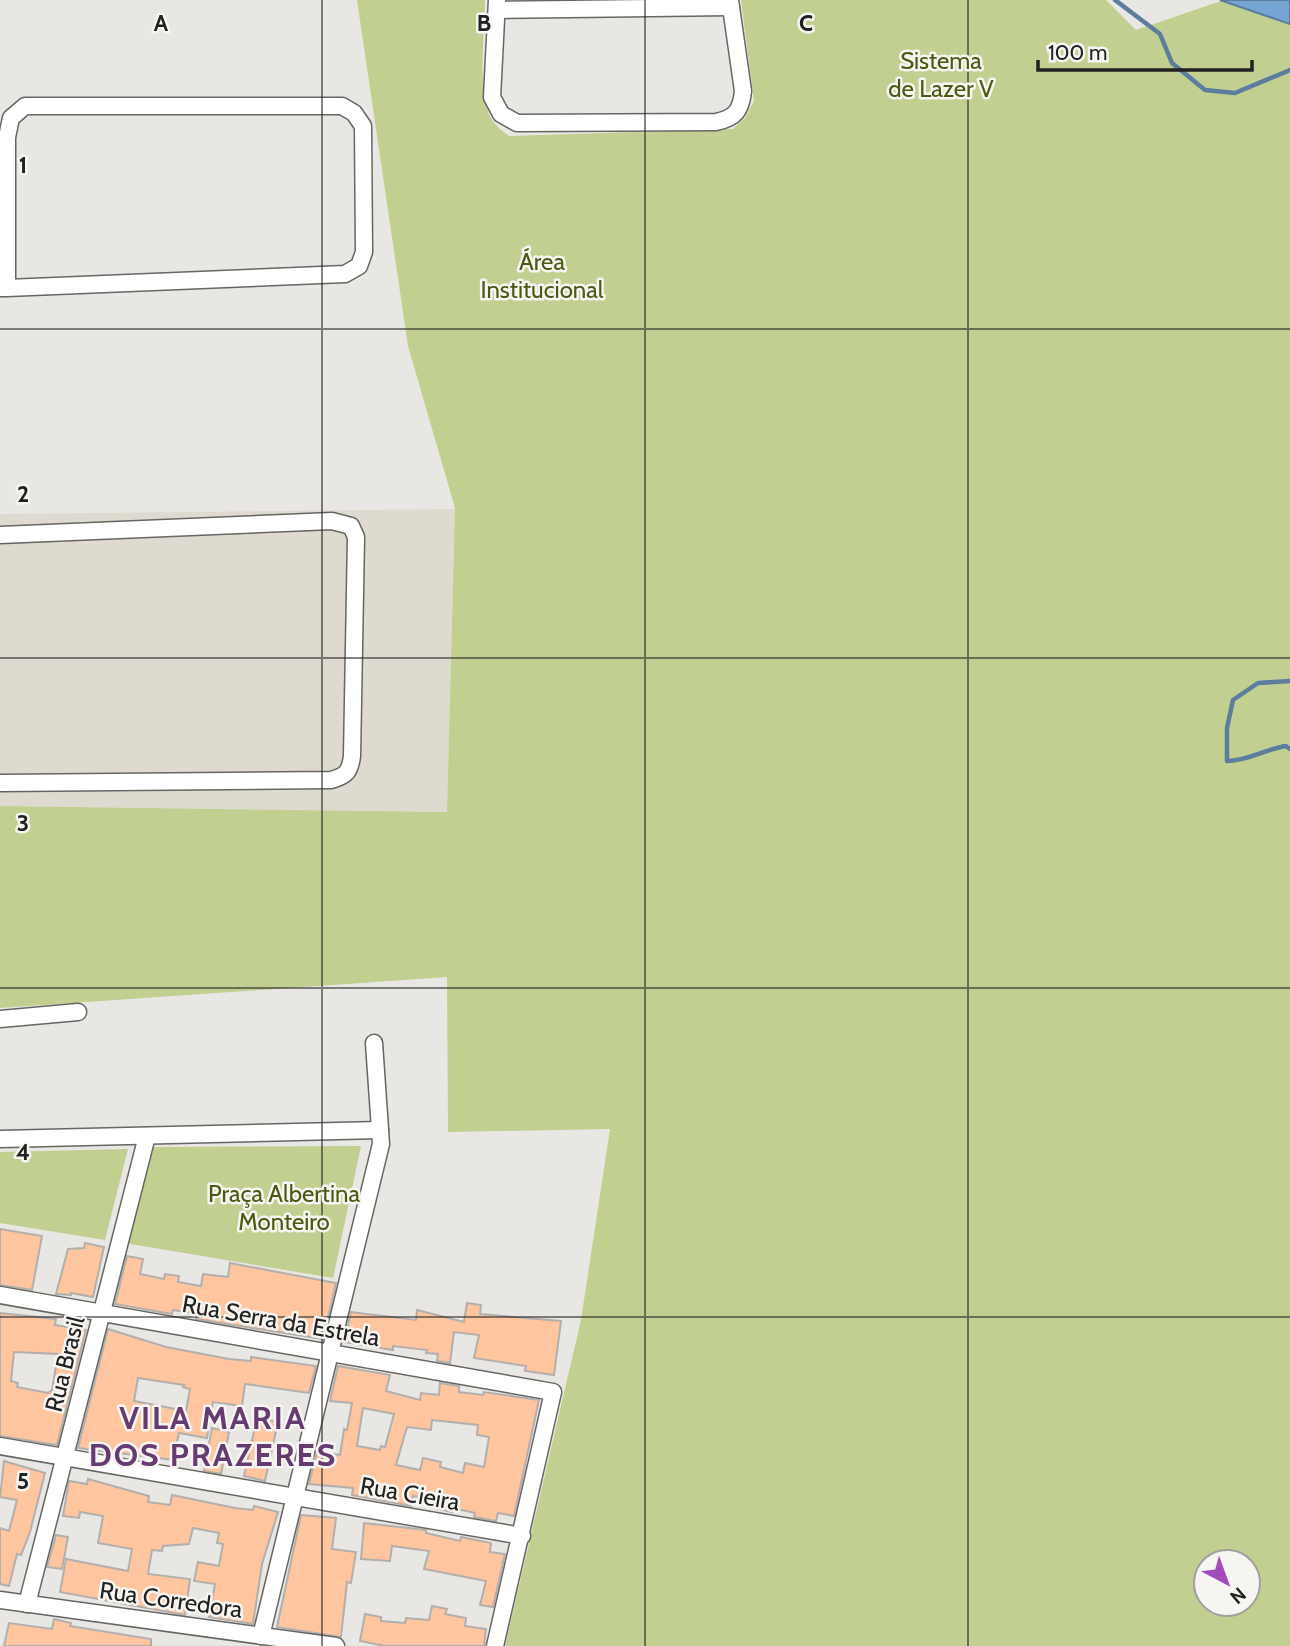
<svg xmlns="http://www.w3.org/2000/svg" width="1290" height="1646" viewBox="0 0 1290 1646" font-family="Cabin,sans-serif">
	<rect width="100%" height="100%" fill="#e9e7e4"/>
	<polygon fill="#dfdad0" points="455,509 447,812 0,806 0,514"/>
	<g fill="#c1cf91" fill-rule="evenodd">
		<path d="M357 0H485C485 30 477 90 490 116 495 126 501 130 509 136L733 129 745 118 754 101 741 0H1106L1136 30 1221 1 1290 24V1646H505L581 1320 610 1129 448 1132 447 977 0 1008V806L447 812 455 508 408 346ZM1206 1562H1248V1604H1206Z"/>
		<polygon points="361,1146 333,1278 124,1243 150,1147"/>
		<polygon points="128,1149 105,1240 0,1223 0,1152"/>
	</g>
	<polygon fill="#76a5d3" stroke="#5c7d9d" stroke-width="2" points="1220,0 1290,0 1290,24"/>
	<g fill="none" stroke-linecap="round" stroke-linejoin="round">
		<g stroke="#5c7d9d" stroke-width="4.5">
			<polyline points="1115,0 1160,34 1172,63 1205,90 1235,93 1290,70"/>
			<path d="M1290 681 1258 683 1233 700 1227 728V761C1248 761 1265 749 1286 746L1290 749"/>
		</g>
	</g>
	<g fill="#fec59e" stroke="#b2afad" stroke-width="2" fill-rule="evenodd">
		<polygon points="0,1229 42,1236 32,1290 0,1285"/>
		<polygon points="85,1243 104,1247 93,1297 71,1293 71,1295 56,1294 68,1249 84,1248"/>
		<polygon points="127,1256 143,1259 140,1274 164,1279 165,1274 179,1276 178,1282 201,1286 203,1274 228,1277 230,1263 336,1283 323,1339 196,1319 197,1314 173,1310 172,1314 115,1304"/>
		<polygon points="467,1303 481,1305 480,1314 561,1321 554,1375 525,1371 526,1366 474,1358 479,1335 454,1332 450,1363 437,1361 438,1354 426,1353 427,1350 393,1346 393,1350 344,1342 351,1312 416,1320 417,1310 464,1322"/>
		<path d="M0 1313 56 1319 55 1325 86 1330 57 1445 0 1436ZM14 1352 58 1354 52 1390 48 1393 17 1387 18 1383 11 1381Z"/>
		<path d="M108 1329 166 1347 229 1359 251 1361V1357L316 1366 309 1393 245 1384 242 1406 213 1402 207 1438 179 1433 173 1460 78 1448ZM138 1378 184 1385 183 1387 190 1389 186 1411 134 1401Z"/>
		<path d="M338 1366 390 1375 386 1391 420 1400 421 1393 439 1395 440 1383 459 1386V1392L483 1395 484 1392 539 1400 514 1516 498 1513 496 1521 474 1517 475 1513 453 1508 452 1512 435 1508 437 1501 413 1496 411 1506 352 1495 353 1488 309 1484 317 1452 340 1455 344 1429 347 1430 352 1403 330 1401ZM363 1408 394 1414 385 1447 381 1446 380 1450 357 1446ZM432 1420 478 1425 477 1435 489 1437 484 1467 465 1463 463 1473 440 1467 441 1462 423 1458 420 1470 396 1465 407 1427 431 1430Z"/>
		<polygon points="257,1418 278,1422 265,1481 244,1476"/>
		<polygon points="212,1428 229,1432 221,1474 204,1471"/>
		<polygon points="4,1461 45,1473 30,1532 21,1555 17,1554 9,1586 0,1584 0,1528 9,1531 17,1500 0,1497"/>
		<polygon points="88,1479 149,1496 148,1502 170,1505 172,1495 235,1508 253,1510 254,1506 278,1512 262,1564 253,1624 209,1617 215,1584 194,1581 198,1562 219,1566 223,1544 217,1543 219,1533 193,1528 189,1544 163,1546 162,1551 152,1550 148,1574 190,1579 185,1615 60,1592 66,1559 128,1571 132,1549 98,1543 103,1516 80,1512 79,1518 63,1516 69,1481 87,1484"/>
		<polygon points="301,1515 336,1518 332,1549 356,1552 351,1583 347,1582 341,1637 277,1627"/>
		<polygon points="364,1523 426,1530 426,1533 460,1541 461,1537 491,1543 490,1552 505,1554 493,1607 480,1605 486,1581 424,1569 429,1551 392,1546 390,1561 361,1559"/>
		<polygon points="56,1535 68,1537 62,1569 47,1567"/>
		<polygon points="432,1606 447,1609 445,1614 466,1618 465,1626 486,1629 484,1646 385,1646 360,1641 365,1614 381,1617 381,1621 405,1623 406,1618 429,1620"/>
		<polygon points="54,1619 71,1623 70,1626 151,1639 151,1646 4,1646 9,1623 52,1629"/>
	</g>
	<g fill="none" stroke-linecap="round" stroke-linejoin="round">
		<defs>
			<g id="minor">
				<path d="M497 0 492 97 501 114 517 123 716 122C735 118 741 111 743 91L730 0"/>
				<polyline points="497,10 731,7"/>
				<polyline points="0,288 7,288 345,274 359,266 364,252 363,126 354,113 342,106 25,106 11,118 7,137 7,288"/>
				<path d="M0 535 332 521 351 526 356 537 352 756C350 772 346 776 331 780L0 783"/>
				<polyline points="0,1019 78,1012"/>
				<polyline points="0,1139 380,1130"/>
				<polyline points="0,1295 553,1392 495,1646"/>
				<polyline points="0,1446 522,1536"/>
				<polyline points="0,1600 336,1646"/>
				<polyline points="27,1604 147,1136"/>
				<polyline points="261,1636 381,1144 374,1043"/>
			</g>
		</defs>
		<use href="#minor" stroke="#676663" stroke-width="19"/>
		<use href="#minor" stroke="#fff" stroke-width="16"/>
	</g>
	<path fill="none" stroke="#212120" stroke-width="2" stroke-opacity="0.55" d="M322 0V1646M645 0V1646M968 0V1646M0 329H1290M0 658H1290M0 988H1290M0 1317H1290"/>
	<g text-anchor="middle" stroke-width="5" stroke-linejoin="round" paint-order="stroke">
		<g font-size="24" fill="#4d5813" stroke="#f6f5f2">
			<text x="941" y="69">Sistema<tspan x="941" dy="28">de Lazer V</tspan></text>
			<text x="542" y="270">Área<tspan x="542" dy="28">Institucional</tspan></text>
			<text x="284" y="1202">Praça Albertina<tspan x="284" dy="28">Monteiro</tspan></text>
		</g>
		<g font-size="24" fill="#212120" stroke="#f6f5f2">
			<text transform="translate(281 1321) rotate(10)" y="8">Rua Serra da Estrela</text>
			<text transform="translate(65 1364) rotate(-76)" y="8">Rua Brasil</text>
			<text transform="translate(410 1494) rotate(10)" y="8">Rua Cieira</text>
			<text transform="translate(171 1600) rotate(8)" y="8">Rua Corredora</text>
		</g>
		<g font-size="32" font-weight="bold" letter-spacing="2" fill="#663b71" stroke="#f6f5f2">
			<text x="213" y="1429">VILA MARIA<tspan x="213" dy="37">DOS PRAZERES</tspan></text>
		</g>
	</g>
	<g font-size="23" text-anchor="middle" font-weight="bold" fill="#212120" stroke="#f6f5f2" stroke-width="5" stroke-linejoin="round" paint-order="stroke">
		<text x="161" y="31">A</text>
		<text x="484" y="31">B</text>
		<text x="806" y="31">C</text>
		<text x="23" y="173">1</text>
		<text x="23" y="502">2</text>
		<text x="23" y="831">3</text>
		<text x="23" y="1160">4</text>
		<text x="23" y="1489">5</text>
	</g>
	<g transform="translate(1227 1583) rotate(139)"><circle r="33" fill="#f6f5f2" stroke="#a1a09e" stroke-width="2"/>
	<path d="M0-5L12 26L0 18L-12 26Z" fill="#a24bb8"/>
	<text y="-10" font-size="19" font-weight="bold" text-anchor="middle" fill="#212120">N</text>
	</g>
	<path d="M1038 60v10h214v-10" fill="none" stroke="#212120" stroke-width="3.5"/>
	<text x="1048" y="60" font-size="21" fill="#212120" stroke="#f6f5f2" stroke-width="5" paint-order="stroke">100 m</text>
</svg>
